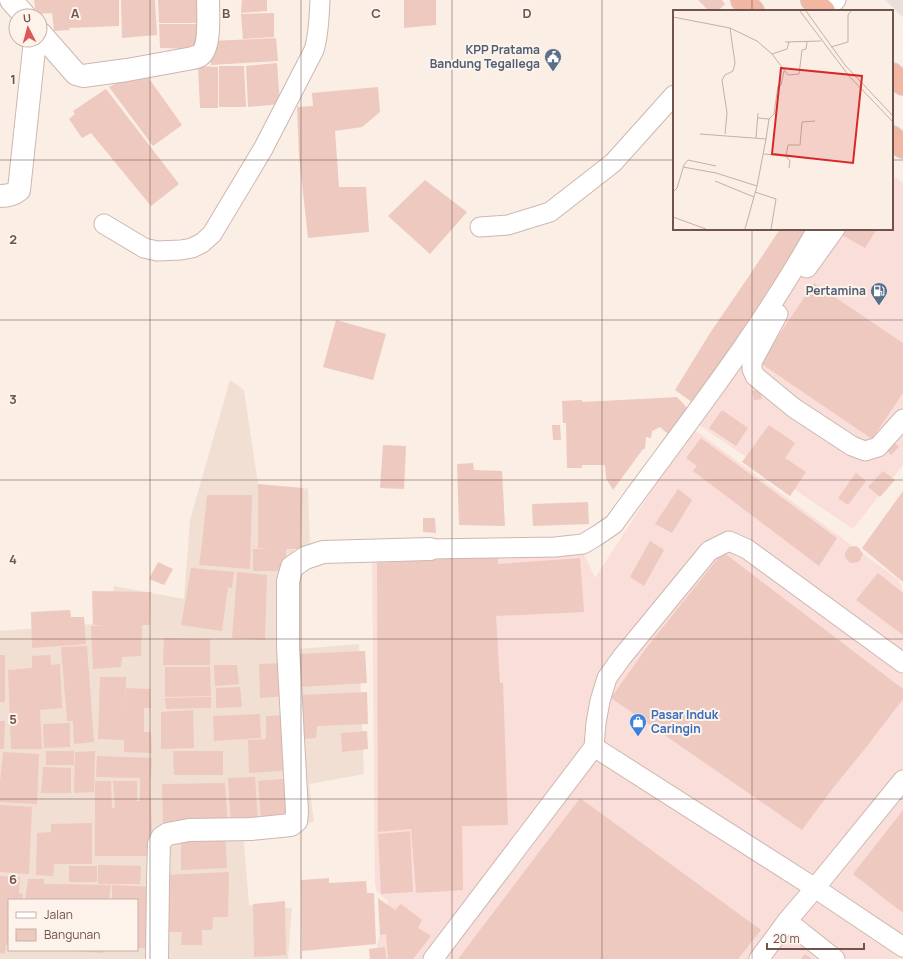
<svg xmlns="http://www.w3.org/2000/svg" width="903" height="959" viewBox="0 0 903 959" font-family="Manrope,sans-serif">
	<rect width="100%" height="100%" fill="#faeee5"/>
	<path fill="#f1dfd4" fill-rule="evenodd" d="M230 380 244 390 260 498 308 488 310 547 294 549 299 649 359 644 364 774 309 784 314 822 243 831 249 905 292 908 288 959H0V631L107 623 114 586 184 599 190 520ZM9 900H137V950H9Z"/>
	<g fill="#fadeda">
		<polygon points="892,175 903,183 903,465 853,529 699,425 825,229 892,229"/>
		<polygon points="692,428 899,580 903,591 903,959 374,959 388,901 377,892 375,884 372,555 583,552 595,578"/>
	</g>
	<polygon fill="#e9e0dc" points="885,0 903,0 903,17"/>
	<g fill="#eec9bf">
		<polygon points="34,0 119,0 119,26 69,28 70,30 54,31 52,13 36,14"/>
		<polygon points="121,0 155,0 157,35 122,38"/>
		<polygon points="158,0 197,0 198,23 159,23"/>
		<polygon points="242,0 267,0 267,11 241,13"/>
		<polygon points="404,0 436,0 436,25 404,28"/>
		<polygon points="698,0 722,0 725,4 718,11 709,11"/>
		<polygon points="274,13 274,37 243,39 241,14"/>
		<polygon points="159,24 199,24 197,49 160,48"/>
		<polygon points="276,38 278,61 211,65 210,41"/>
		<polygon points="277,63 280,104 248,107 246,66"/>
		<polygon points="198,66 218,67 218,108 200,108"/>
		<polygon points="219,66 244,66 246,107 219,107"/>
		<polygon points="143,70 182,125 153,146 109,87"/>
		<polygon points="378,87 380,112 362,127 335,131 339,187 366,187 369,232 308,238 299,156 297,107 313,106 312,93"/>
		<polygon points="106,89 179,184 151,206 91,133 82,138 69,119 75,114 73,111"/>
		<polygon points="425,180 467,212 430,254 388,216"/>
		<polygon points="780,229 811,229 696,405 675,390 710,333 747,279"/>
		<polygon points="843,229 877,229 865,248 840,234"/>
		<polygon points="814,283 903,343 903,393 872,439 760,363"/>
		<polygon points="336,320 386,334 373,380 323,367"/>
		<polygon points="760,389 762,399 754,400 752,391"/>
		<polygon points="677,397 690,411 668,434 660,427 652,431 651,438 646,437 645,449 643,449 613,490 606,478 605,465 582,465 582,468 567,468 566,423 563,423 562,401 582,400 582,402 602,401"/>
		<polygon points="722,410 748,428 736,446 709,428"/>
		<polygon points="552,425 560,425 561,440 553,440"/>
		<polygon points="769,425 795,443 785,458 806,472 790,496 742,462"/>
		<polygon points="701,438 837,538 819,566 693,471 697,466 686,458"/>
		<polygon points="893,441 899,447 891,455 885,449"/>
		<polygon points="383,445 406,446 404,489 380,488"/>
		<polygon points="473,463 474,470 502,471 505,526 459,525 457,464"/>
		<polygon points="883,471 895,480 880,497 868,487"/>
		<polygon points="856,473 866,481 848,505 838,498"/>
		<polygon points="258,484 303,488 301,549 286,549 286,571 253,571 253,549 269,549 258,548"/>
		<polygon points="678,489 692,500 672,533 655,524"/>
		<polygon points="903,491 903,582 862,548"/>
		<polygon points="207,495 252,495 250,569 199,565 202,544"/>
		<polygon points="588,502 589,524 533,526 532,504"/>
		<polygon points="423,518 435,518 436,533 423,532"/>
		<polygon points="650,541 664,550 644,586 630,577"/>
		<polygon points="856,546 859,548 863,554 859,562 850,563 845,557 845,553 849,547"/>
		<polygon points="723,552 903,689 903,699 864,750 833,788 802,830 611,698 647,647"/>
		<polygon points="498,556 498,564 580,558 584,612 496,616 500,683 503,683 508,825 462,826 463,890 416,893 411,829 378,832 377,563"/>
		<polygon points="158,562 173,569 164,585 149,579"/>
		<polygon points="191,568 234,572 232,588 228,587 222,631 181,625"/>
		<polygon points="237,572 267,575 265,640 232,638"/>
		<polygon points="878,573 903,593 903,635 856,600"/>
		<polygon points="92,591 151,592 150,625 142,625 141,656 122,657 121,667 93,669 91,626 104,626 93,625"/>
		<polygon points="70,610 71,617 84,617 86,644 32,648 31,612"/>
		<polygon points="164,638 210,639 210,665 163,665"/>
		<polygon points="87,646 94,742 74,744 73,721 67,721 61,647"/>
		<polygon points="365,651 367,683 300,687 297,654"/>
		<rect x="0" y="655" width="5" height="47"/>
		<polygon points="50,655 51,665 60,664 62,708 40,710 42,749 11,749 8,670 32,668 32,656"/>
		<polygon points="283,663 285,696 260,698 259,664"/>
		<polygon points="214,665 237,665 239,684 215,686"/>
		<polygon points="165,667 210,667 211,696 165,697"/>
		<polygon points="100,677 126,677 125,713 126,688 150,689 151,708 144,708 144,732 151,732 152,753 124,752 124,740 98,739"/>
		<polygon points="240,687 242,707 216,708 216,688"/>
		<polygon points="367,692 368,724 317,726 316,738 302,739 300,695"/>
		<polygon points="211,697 211,708 166,709 165,698"/>
		<polygon points="193,710 194,748 161,749 161,712"/>
		<polygon points="260,714 261,738 214,741 213,716"/>
		<polygon points="288,715 291,770 249,773 248,740 266,739 266,716"/>
		<polygon points="0,721 5,721 4,749 0,749"/>
		<polygon points="70,723 70,747 44,748 43,724"/>
		<polygon points="367,731 368,749 342,752 341,733"/>
		<rect x="46" y="751" width="28" height="14"/>
		<polygon points="95,751 94,792 74,793 75,752"/>
		<polygon points="173,751 223,751 223,775 174,775"/>
		<polygon points="3,752 39,754 37,804 0,802 0,782"/>
		<polygon points="97,756 152,758 151,778 150,778 153,856 95,856 95,781 111,781 112,808 115,807 113,781 137,781 137,801 140,801 140,778 96,777"/>
		<polygon points="43,767 71,768 71,793 41,793"/>
		<polygon points="255,777 258,822 231,824 228,778"/>
		<polygon points="293,778 294,818 261,821 258,781"/>
		<polygon points="225,783 228,826 163,829 162,784"/>
		<polygon points="580,798 761,930 738,959 458,959"/>
		<polygon points="0,805 32,807 29,874 0,872"/>
		<polygon points="903,810 903,913 853,874"/>
		<polygon points="92,823 92,864 54,864 53,876 36,875 37,833 51,832 51,824"/>
		<polygon points="410,831 413,892 381,894 378,834"/>
		<polygon points="225,832 227,868 181,870 181,835"/>
		<polygon points="98,865 141,866 140,884 98,884"/>
		<rect x="69" y="866" width="28" height="16"/>
		<polygon points="229,872 228,917 213,917 212,930 202,930 202,945 181,945 182,932 163,932 164,875"/>
		<polygon points="0,876 20,877 19,893 23,894 22,900 9,900 9,945 6,945 5,954 0,953"/>
		<polygon points="329,878 329,883 366,881 367,893 374,893 376,944 302,951 301,880"/>
		<polygon points="28,879 44,879 44,884 111,885 109,900 25,900"/>
		<polygon points="112,885 154,887 153,948 137,948 137,900 112,900"/>
		<polygon points="378,898 395,910 401,904 422,920 418,928 431,936 413,959 388,959 386,934 380,935"/>
		<polygon points="285,901 286,955 254,957 253,904"/>
		<polygon points="385,947 386,959 370,959 369,949"/>
		<polygon points="72,950 103,950 103,953 72,951"/>
		<polygon points="805,954 812,959 801,959"/>
	</g>
	<g fill="none" stroke-linecap="round" stroke-linejoin="round">
		<defs>
			<g id="service">
				<polyline points="824,11 836,0"/>
				<path d="M104 224 144 248 157 251 181 250 192 248 202 243 212 234 263 149 314 50C319 34 319 17 320 0"/>
				<polyline points="480,227 508,225 550,212 613,163 674,95"/>
				<polyline points="807,268 835,229"/>
				<polyline points="778,314 752,362 752,369 755,376 794,408 852,446 865,451 878,447 903,419"/>
				<path d="M430 549 555 547 583 544 598 535 614 524C684 427 759 334 817 229"/>
				<polyline points="594,747 815,888 903,947"/>
				<polyline points="787,921 835,959"/>
				<polyline points="433,959 594,747 596,723 600,701 607,678 622,657 709,551 729,541 747,549 903,663"/>
				<polyline points="759,959 787,921 815,888 903,780"/>
			</g>
			<g id="minor">
				<polyline points="11,0 25,16"/>
				<path d="M40 33 76 74 83 76 127 70 193 58C195 57 197 57 199 56 211 49 208 13 208 0"/>
				<path d="M0 196C8 196 13 195 19 190L35 40"/>
				<polyline points="157,959 158,880 159,844 162,838 168,834 189,830 251,829 291,825 296,821 297,812 288,647 288,581 292,567 305,558 323,552 430,549"/>
			</g>
			<g id="trunk">
				<polyline points="742,0 753,11"/>
				<polyline points="812,0 824,11"/>
				<polyline points="892,74 903,84"/>
				<polyline points="892,137 903,147"/>
			</g>
		</defs>
		<use href="#service" stroke="#cdb7b0" stroke-width="21"/>
		<use href="#minor" stroke="#cdb7b0" stroke-width="24"/>
		<use href="#trunk" stroke="#d4cbca" stroke-width="24"/>
		<use href="#service" stroke="#fff" stroke-width="19"/>
		<use href="#minor" stroke="#fff" stroke-width="22"/>
		<use href="#trunk" stroke="#f2b7a2" stroke-width="22"/>
	</g>
	<path fill="none" stroke="#71534d" stroke-width="1" stroke-opacity="0.55" d="M150 0V959M301 0V959M452 0V959M602 0V959M752 0V11M0 160H674M892 160H903M752 229V959M0 320H903M0 480H903M0 639H903M0 799H903"/>
	<defs>
		<symbol id="civic-pin" viewBox="-11 -11 22 30"><path d="M0 17L-7.5 6A9.5 9.5 0 1 1 7.5 6Z" fill="#5c6f8a" stroke="#fdf3eb"/><path d="M-.6-6.5H3V-4.5H.6V-3L4-1V1h2V6H-6V1h2V-1L-.6-3ZM-1.2 2.5V6h2.4V2.5Z" fill="#fff"/></symbol>
		<symbol id="fuel-pin" viewBox="-11 -11 22 30"><path d="M0 17L-7.5 6A9.5 9.5 0 1 1 7.5 6Z" fill="#5c6f8a" stroke="#fdf3eb"/><path d="M-5.5-6h7V0h2V4h1.3V-2.5L3-4.5l.8-.8L6-3V5H2.5V1h-1V6h-7ZM-4.2-4.7v3.2H.2V-4.7Z" fill="#fff"/></symbol>
		<symbol id="shop-pin" viewBox="-11 -11 22 30"><path d="M0 17L-7.5 6A9.5 9.5 0 1 1 7.5 6Z" fill="#3f7fe0" stroke="#fdf3eb"/><path d="M-5-2.5h2.3a2.7 3.5 0 0 1 5.4 0H5L5.5 6h-11ZM-1.5-2.5h3a1.5 2.3 0 0 0-3 0Z" fill="#fff"/></symbol>
	</defs>
	<g fill-rule="evenodd">
		<use href="#civic-pin" x="543" y="47" width="20" height="27"/>
		<use href="#fuel-pin" x="869" y="281" width="20" height="27"/>
		<use href="#shop-pin" x="628" y="712" width="20" height="27"/>
	</g>
	<g text-anchor="middle" stroke-width="4" stroke-linejoin="round" paint-order="stroke">
		<g font-size="12" font-weight="bold" fill="#4e5e75" stroke="#fdf3eb" text-anchor="end">
			<text x="540" y="54">KPP Pratama<tspan x="540" dy="14">Bandung Tegallega</tspan></text>
			<text x="866" y="295">Pertamina</text>
		</g>
		<g font-size="12" font-weight="bold" fill="#366cbe" stroke="#fdf3eb" text-anchor="start">
			<text x="651" y="719">Pasar Induk<tspan x="651" dy="14">Caringin</tspan></text>
		</g>
	</g>
	<g transform="translate(673 10)">
		<rect width="220" height="220" fill="#faeee5"/>
		<path fill="none" stroke="#c3b0a8" stroke-width="1" d="M127 1 176 66 220 112M133 1 172 55 220 106M0 7 57 18 84 31 99 44 115 65 126 64 129 40 133 39 134 32M112 32 148 31M158 37 175 32V5L178 1M99 44 114 39 116 32M85 108 96 109 101 104 105 76 108 75 111 61M27 124 93 129 84 176M52 124 54 103 49 70 52 65 60 61 62 53 57 18M83 128 85 103M93 129 96 109M91 144 113 146 115 135H127L129 112 142 111M113 146 117 151 116 158M10 157 43 163 84 176 72 219M42 171 81 187M0 182 4 178 11 155 15 150 43 156M82 182 103 189 98 219M0 207 33 219"/>
		<path fill="#d62828" fill-opacity="0.15" stroke="#d62828" stroke-width="2" d="M108 58 189 66 180 153 99 144Z"/>
		<rect width="220" height="220" fill="none" stroke="#71534d" stroke-width="2"/>
	</g>
	<g font-size="13" text-anchor="middle" font-weight="bold" fill="#71534d" stroke="#fdf3eb" stroke-width="4" stroke-linejoin="round" paint-order="stroke">
		<text x="75" y="18">A</text>
		<text x="226" y="18">B</text>
		<text x="376" y="18">C</text>
		<text x="527" y="18">D</text>
		<text x="13" y="84">1</text>
		<text x="13" y="244">2</text>
		<text x="13" y="404">3</text>
		<text x="13" y="564">4</text>
		<text x="13" y="724">5</text>
		<text x="13" y="884">6</text>
	</g>
	<rect x="8" y="899" width="130" height="52" fill="#fdf3eb" stroke="#c5b3ac"/>
	<rect x="16" y="912" width="20" height="6" fill="#ffffff" stroke="#c5b3ac"/>
	<text x="44" y="919" font-size="12" fill="#71534d">Jalan</text>
	<rect x="16" y="929" width="20" height="12" fill="#eec9bf" stroke="#c5b3ac"/>
	<text x="44" y="939" font-size="12" fill="#71534d">Bangunan</text>
	<g transform="translate(28 28) rotate(354)"><circle r="19" fill="#fdf3eb" stroke="#c5b3ac"/>
	<path d="M0-3L7 15L0 10L-7 15Z" fill="#db5954"/>
	<text y="-6" font-size="11" font-weight="bold" text-anchor="middle" fill="#71534d">U</text>
	</g>
	<path d="M767 943v6h97v-6" fill="none" stroke="#71534d" stroke-width="2"/>
	<text x="773" y="943" font-size="12" fill="#71534d" stroke="#fdf3eb" stroke-width="3" paint-order="stroke">20 m</text>
</svg>
